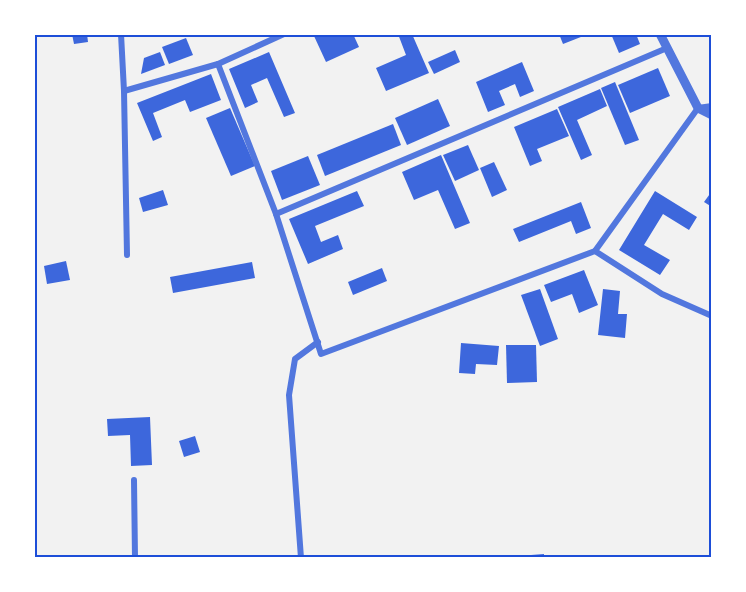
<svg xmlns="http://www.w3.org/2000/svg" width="746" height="592" viewBox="0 0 746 592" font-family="'IBM Plex Sans',sans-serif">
	<rect width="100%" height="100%" fill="#f2f2f2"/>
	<g fill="#3d67dc">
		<polygon points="72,34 87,34 88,42 74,44"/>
		<polygon points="318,34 353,34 359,47 326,62 314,36"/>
		<polygon points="398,34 412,34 429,73 386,91 376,68 406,55"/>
		<polygon points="559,34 586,34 586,35 563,44"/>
		<polygon points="611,34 636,34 640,44 619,53"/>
		<polygon points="186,38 193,55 169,64 162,47"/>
		<polygon points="455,50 460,62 434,74 428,62"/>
		<polygon points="160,52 165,65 141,74 144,58"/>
		<polygon points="269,52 295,113 284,117 267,78 251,85 258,102 245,108 229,69"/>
		<polygon points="522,62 534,91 520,97 515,84 499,91 505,105 488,112 476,82"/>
		<polygon points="658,68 670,96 630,113 618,85"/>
		<polygon points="211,74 221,100 190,112 185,100 153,113 162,137 153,141 137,103"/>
		<polygon points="615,82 639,140 625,145 601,88"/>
		<polygon points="600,89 607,106 577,120 592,155 581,160 558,107"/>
		<polygon points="438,99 450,126 407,145 395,118"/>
		<polygon points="230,108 255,166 231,176 206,118"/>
		<polygon points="557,109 569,136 537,149 542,161 530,166 514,127"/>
		<polygon points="393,124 401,145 325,176 317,155"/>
		<polygon points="468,145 479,170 455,181 443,155"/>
		<polygon points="441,155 470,223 455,229 438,190 414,200 402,172"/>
		<polygon points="308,156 320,185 282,200 271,171"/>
		<polygon points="494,162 507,190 492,197 480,168"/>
		<polygon points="163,190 168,205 143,212 139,198"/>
		<polygon points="357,191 364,206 315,226 321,242 338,235 343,249 308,264 289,219"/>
		<polygon points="655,191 697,217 689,230 663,214 644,245 670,260 660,275 619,250"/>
		<polygon points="712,191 712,207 704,202"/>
		<polygon points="581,202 591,228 576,234 571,221 519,242 513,229"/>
		<polygon points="66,261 70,280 47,284 44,266"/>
		<polygon points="252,262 255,278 173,293 170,277"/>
		<polygon points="382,268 387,281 353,295 348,282"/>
		<polygon points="584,270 598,305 579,313 572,294 551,302 544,285"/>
		<polygon points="540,289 558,339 540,346 521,295"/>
		<polygon points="603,289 620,291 618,314 627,314 625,338 598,335"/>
		<polygon points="461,343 499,346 497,365 476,364 475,374 459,373"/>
		<polygon points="506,345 536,345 537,382 507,383"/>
		<polygon points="150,417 152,465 131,466 130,435 108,436 107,419"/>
		<polygon points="195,436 200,452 184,457 179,441"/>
		<polygon points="544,554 544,558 518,558 518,556"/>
	</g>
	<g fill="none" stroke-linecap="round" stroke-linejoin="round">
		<g stroke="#5277de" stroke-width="6">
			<polyline points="121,34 124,91 127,255"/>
			<polyline points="218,64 276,214 321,354 595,251 698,108 712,106"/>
			<polyline points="124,91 218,64 284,34"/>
			<polyline points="276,214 667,48"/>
			<polyline points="595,251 662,294 712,316"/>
			<polyline points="134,480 135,558"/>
			<polyline points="301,558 289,395 295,359 318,342"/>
		</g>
		<polyline stroke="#5277de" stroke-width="9" points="660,34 698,108 712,115"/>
	</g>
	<rect width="746" height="592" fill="none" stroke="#ffffff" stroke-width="72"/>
	<rect x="36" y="36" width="674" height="520" fill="none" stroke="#1d4ed8" stroke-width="2"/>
</svg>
